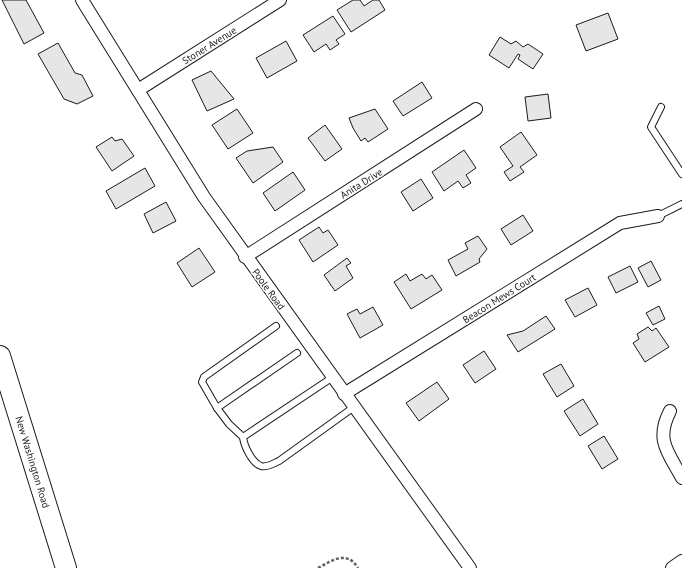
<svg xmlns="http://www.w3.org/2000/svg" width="682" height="568" viewBox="0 0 682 568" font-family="'PT Sans',sans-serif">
	<rect width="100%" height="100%" fill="#fff"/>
	<g fill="#e6e6e6" stroke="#1a1a1a">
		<polygon points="2,0 26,0 44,33 24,44"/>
		<polygon points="353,0 360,0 364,6 373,0 379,0 385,10 351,32 337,10"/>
		<polygon points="608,13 618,39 586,51 576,25"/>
		<polygon points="333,16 345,34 336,40 339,44 330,50 326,44 314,52 303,35"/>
		<polygon points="500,37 511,44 516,41 523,47 528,44 543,54 533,69 518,59 520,55 518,54 509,68 489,55"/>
		<polygon points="286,41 297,61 267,78 256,58"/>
		<polygon points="58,43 75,73 82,75 93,96 77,104 64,99 38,54"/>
		<polygon points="211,71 234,99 207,111 192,80"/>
		<polygon points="422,82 432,98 403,116 393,101"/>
		<polygon points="548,94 551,118 528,121 525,97"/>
		<polygon points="237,109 253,133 228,149 212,125"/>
		<polygon points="375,109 388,129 368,142 365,138 361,141 353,128 349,118"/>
		<polygon points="325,125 342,149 325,161 308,138"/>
		<polygon points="521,132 537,155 520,167 524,172 510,181 504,172 513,166 500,147"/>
		<polygon points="112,137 115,141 122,139 134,156 112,171 96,147"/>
		<polygon points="273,147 283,162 253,183 236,158 247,151"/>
		<polygon points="464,150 476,168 466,175 471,183 463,188 458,181 444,191 432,172"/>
		<polygon points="145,168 155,186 116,209 106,191"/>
		<polygon points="293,172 305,190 275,211 263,193"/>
		<polygon points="421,179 433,198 413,211 401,192"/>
		<polygon points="166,202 176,221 153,233 144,214"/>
		<polygon points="523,215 533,231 511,245 501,229"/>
		<polygon points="319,227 323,233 328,230 338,245 313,262 299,240"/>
		<polygon points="478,236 487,249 479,259 480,262 456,276 448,260 468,249 465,243"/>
		<polygon points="199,248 215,272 192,287 177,263"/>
		<polygon points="347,258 351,263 346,266 353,278 335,291 324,275"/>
		<polygon points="651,261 661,280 648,287 638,268"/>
		<polygon points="630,266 638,282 616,293 608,277"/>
		<polygon points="406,274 410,281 422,274 426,279 432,275 442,290 411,309 394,282"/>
		<polygon points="588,288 597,305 575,317 565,300"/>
		<polygon points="659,306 665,319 653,325 646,313"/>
		<polygon points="373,307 383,325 360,338 347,314 357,309 360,314"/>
		<polygon points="546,316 555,329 518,352 507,335 523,331"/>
		<polygon points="648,327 652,331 656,328 669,347 645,362 633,343 639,339 637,334"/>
		<polygon points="484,351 496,369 475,383 463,365"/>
		<polygon points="561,364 574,386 557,397 543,374"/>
		<polygon points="437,382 449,399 419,421 406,403"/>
		<polygon points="583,399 598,424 580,436 564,411"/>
		<polygon points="604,436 618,459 602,469 588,446"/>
	</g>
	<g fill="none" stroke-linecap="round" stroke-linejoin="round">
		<defs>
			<g id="lane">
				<polyline points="661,107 651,127 682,174"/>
				<polyline points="658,216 682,204"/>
				<path d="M333 377 243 437C244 446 252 463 261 466 267 468 274 463 279 461L354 407"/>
				<polyline points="217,408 202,382 204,377 276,326"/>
				<polyline points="243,437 229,424 217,408 297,353"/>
			</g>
			<g id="street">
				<polyline points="82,0 204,197 470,568"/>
				<polyline points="138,90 280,0"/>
				<polyline points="245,257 476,109"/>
				<polyline points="344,394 620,223 658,216"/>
				<path d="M670 411C655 440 668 452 682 478"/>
				<polyline points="672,568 682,561"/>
			</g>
			<polyline id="primary" points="0,356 66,568"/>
		</defs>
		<use href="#lane" stroke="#1a1a1a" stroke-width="8"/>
		<use href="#street" stroke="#1a1a1a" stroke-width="14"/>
		<use href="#primary" stroke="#1a1a1a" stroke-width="22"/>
		<path stroke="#5f5f5f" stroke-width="2.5" stroke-dasharray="3 2" stroke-linecap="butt" d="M318 568C333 560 347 550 358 568"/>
		<use href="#lane" stroke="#fff" stroke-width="6"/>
		<use href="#street" stroke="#fff" stroke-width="12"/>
		<use href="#primary" stroke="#fff" stroke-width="20"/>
	</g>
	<g text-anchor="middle" stroke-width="3" stroke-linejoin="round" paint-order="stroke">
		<g font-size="10" fill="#1a1a1a" stroke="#fff">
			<text transform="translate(209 45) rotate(-32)" y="4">Stoner Avenue</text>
			<text transform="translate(361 183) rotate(-32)" y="4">Anita Drive</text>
			<text transform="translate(269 289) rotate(54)" y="4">Poole Road</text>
			<text transform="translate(499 298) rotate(-32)" y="4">Beacon Mews Court</text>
			<text transform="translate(33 462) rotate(73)" y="4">New Washington Road</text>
		</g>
	</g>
</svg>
